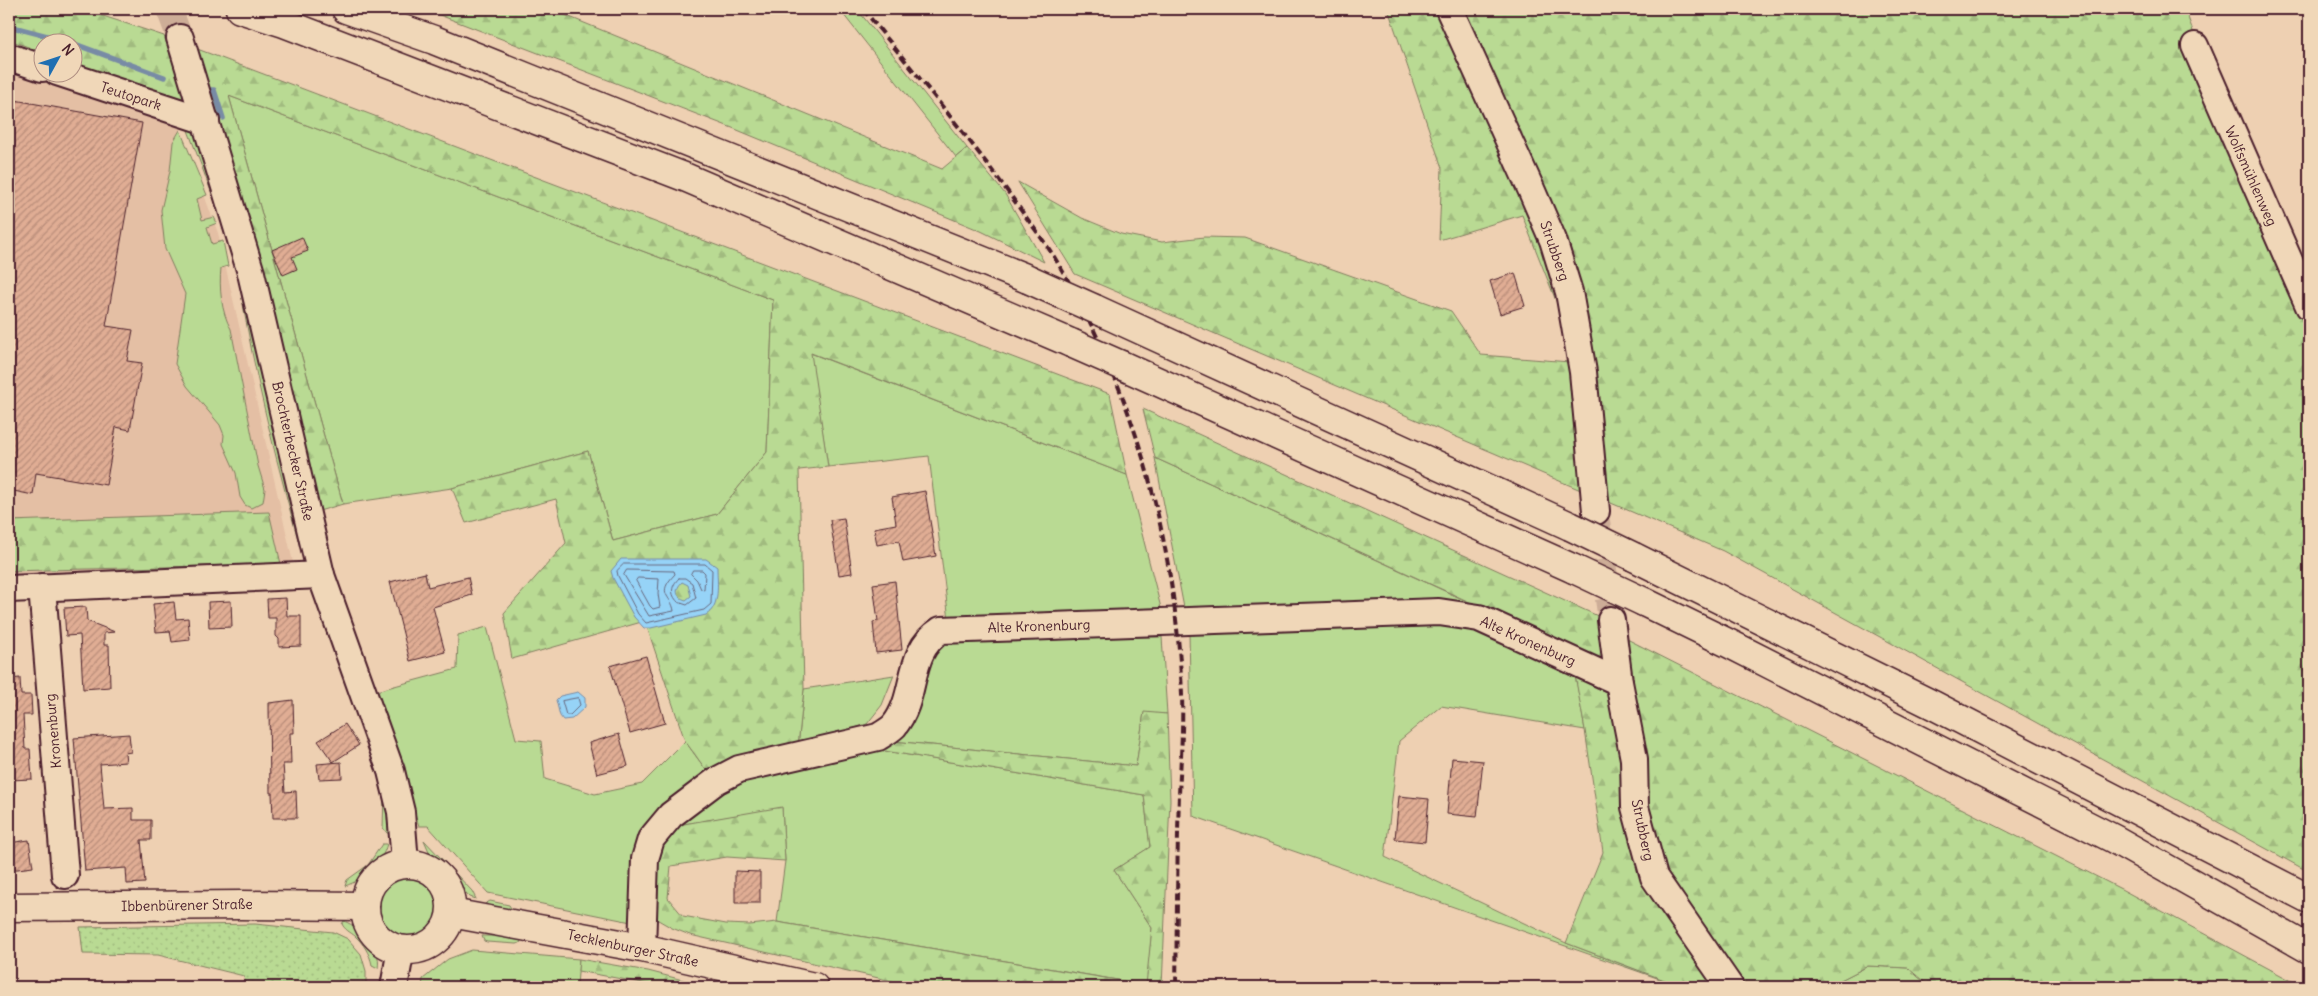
<svg xmlns="http://www.w3.org/2000/svg" width="2318" height="996" viewBox="0 0 2318 996" font-family="Delius,sans-serif">
	<defs>
		<pattern id="forest-firs" width="22" height="20" patternUnits="userSpaceOnUse" patternTransform="scale(1.25)"><rect width="22" height="20" fill="#b9da93"/><path d="M5 1l3.5 6h-7zM16 11l3.5 6h-7z" fill="#a1bb7f"/></pattern>
		<pattern id="park-dots" width="8" height="8" patternUnits="userSpaceOnUse" patternTransform="scale(1.25)"><rect width="8" height="8" fill="#b9da93"/><path d="M2 2h.1M6 6h.1" fill="none" stroke="#a1bb7f" stroke-width="1.8" stroke-linecap="round"/></pattern>
		<pattern id="building-hatch" width="6" height="6" patternUnits="userSpaceOnUse" patternTransform="scale(1.25)"><rect width="6" height="6" fill="#e0ad94"/><path d="M-1 1l2-2M0 6l6-6M5 7l2-2" fill="none" stroke="#b88c79"/></pattern>
	</defs>
	<rect width="100%" height="100%" fill="#eed0b2"/>
	<filter id="ink" filterUnits="userSpaceOnUse"><feTurbulence type="fractalNoise" baseFrequency=".02" numOctaves="2"/><feDisplacementMap in="SourceGraphic" scale="10" xChannelSelector="R" yChannelSelector="G"/><feConvolveMatrix kernelMatrix="1 2 1 2 8 2 1 2 1" color-interpolation-filters="sRGB"/></filter>
	<g filter="url(#ink)">
		<polygon fill="#e4bfa4" points="9,42 42,55 42,72 170,102 218,233 295,571 9,580"/>
		<g fill="#b9da93" stroke="#827c5f">
			<polygon points="839,9 857,9 967,148 956,157"/>
			<polygon points="229,96 773,300 767,452 717,514 613,541 588,451 452,488 343,504"/>
			<polygon points="186,125 195,128 221,218"/>
			<path d="M180 130 207 195 197 199 202 220 214 217 217 223 207 227 212 244 223 241 228 266 221 268C219 287 221 312 231 329L258 466 265 489 263 502 251 508 245 505 240 497 236 473 223 444 224 435 220 425 187 386 175 364 185 294 165 249 161 210 170 171 173 142Z"/>
			<path d="M239 280 249 302 309 558 305 565C279 471 254 377 239 280Z"/>
			<polygon points="810,353 1127,475 1162,612 949,620 929,456 828,467"/>
			<polygon points="1155,458 1486,610 1185,613"/>
			<polygon points="1473,625 1575,673 1585,730 1441,706 1399,741 1385,857 1566,943 1683,987 1193,816 1189,633"/>
			<polygon points="487,627 516,739 541,741 545,779 595,794 642,784 685,741 709,774 641,832 636,923 488,893 428,826 419,826 376,691 457,669 458,635"/>
			<polygon points="951,636 1162,637 1167,714 1144,713 1136,766 883,740 932,648"/>
			<polygon points="894,675 882,705 867,724 798,746 804,689"/>
			<polygon points="873,749 1144,795 1150,847 1114,870 1152,928 1147,985 777,922 785,861 782,808 678,825 718,790 746,777"/>
			<polygon points="384,793 389,812 389,833 387,833 383,828"/>
			<polygon points="424,840 472,891 476,899 470,897 431,856"/>
			<path d="M382 844H387C381 865 365 879 345 886L347 880 368 865Z"/>
			<circle cx="408" cy="907" r="33"/>
			<polygon points="490,901 509,905 511,908 510,910 485,904"/>
			<path d="M344 921C361 928 382 948 378 968L372 965C370 954 363 943 355 936 350 932 345 930 342 924Z"/>
			<polygon points="496,936 518,940 521,941 520,943 516,944 487,942 484,941 482,936"/>
			<polygon points="472,950 579,959 577,987 422,987 423,979 448,959"/>
			<polygon points="1868,966 1908,968 1930,987 1827,987"/>
		</g>
		<g fill="url(#forest-firs)" stroke="#827c5f">
			<polygon points="9,9 82,9 164,36 187,105 73,63 72,42 42,42 42,52 9,40"/>
			<polygon points="424,9 550,9 942,169 967,148 1005,194 1044,262 981,231 735,129"/>
			<path d="M1388 9H1438L1454 38C1496 132 1546 227 1569 328L1583 491 1075 274 1018 182 1082 218 1121 234 1162 242 1204 237 1245 238 1451 311 1481 355 1570 362 1566 326 1522 215 1439 240 1442 168Z"/>
			<polygon points="1460,9 2185,9 2198,45 2309,294 2309,872 1723,551 1604,500 1595,392"/>
			<polygon points="192,47 1110,394 1127,475 811,353 828,467 799,470 804,689 798,746 709,774 685,741 645,621 512,659 504,613 566,543 556,499 466,523 452,488 588,451 613,541 717,514 767,452 773,300 229,96 343,504 319,511 269,291"/>
			<polygon points="1143,409 1600,617 1624,758 1624,804 1721,987 1683,987 1566,943 1603,852 1585,730 1570,648 1155,458"/>
			<polygon points="269,512 281,564 9,571 9,521"/>
			<polygon points="1625,638 2121,889 2303,987 1930,987 1908,968 1868,966 1827,987 1803,983 1803,987 1741,987 1663,871 1642,807"/>
			<polygon points="1144,712 1167,714 1170,800 1162,987 918,987 690,935 672,928 653,917 660,845 678,825 782,807 785,861 727,857 671,866 668,898 683,916 726,924 750,925 777,922 1146,985 1152,928 1114,870 1150,847 1144,795 873,749 883,740 1136,766"/>
			<polygon points="579,959 648,971 710,987 665,987 578,971"/>
		</g>
		<polygon fill="url(#park-dots)" stroke="#827c5f" points="255,924 333,932 348,939 361,954 366,971 366,987 245,987 244,976 158,955 83,954 80,927"/>
		<g fill="#96d3f7" stroke="#788ba5" fill-rule="evenodd">
			<path d="M621 559H706L717 567C717 583 721 606 706 615L651 628H644L634 617 613 578 611 571ZM682 582 688 585 691 596 686 600C675 597 675 589 682 582Z"/>
			<polygon points="578,692 585,698 585,707 572,719 563,720 560,716 556,700 560,696"/>
		</g>
		<g fill="none" stroke-linecap="round" stroke-linejoin="round">
			<g stroke="#68677d" stroke-width="1">
				<polygon points="624,564 705,564 712,570 711,604 704,610 646,623 638,614 618,576 617,571"/>
				<path d="M627 570 674 571 675 574C655 595 672 595 674 611L649 616 624 575Z"/>
				<polygon points="693,570 702,570 705,573 704,590 701,589 697,580 691,574"/>
				<polygon points="638,578 659,579 658,594 660,607 653,609 650,606 636,581"/>
				<path d="M679 578H685L692 583 696 598 687 605 678 602C670 594 671 586 679 578Z"/>
				<polygon points="578,698 580,705 570,715 566,715 562,701"/>
			</g>
			<g stroke="#788ba5" stroke-width="5.5">
				<polyline points="9,26 70,42"/>
				<polyline points="72,43 164,77"/>
				<polyline points="209,90 214,90 223,118"/>
			</g>
		</g>
		<g fill="url(#building-hatch)" stroke="#4a1f2b">
			<polygon points="9,99 142,123 106,326 133,330 127,361 142,363 130,430 116,427 106,485 36,473 33,495 9,490"/>
			<polygon points="302,237 308,251 292,257 297,269 283,275 272,250"/>
			<polygon points="1515,273 1525,306 1500,314 1490,281"/>
			<polygon points="925,491 936,556 903,562 899,541 877,545 874,528 896,524 892,497"/>
			<polygon points="844,518 852,573 839,575 830,520"/>
			<polygon points="425,573 428,587 468,577 472,595 433,607 445,652 410,661 390,582"/>
			<polygon points="895,581 902,650 876,653 873,622 878,621 873,584"/>
			<polygon points="286,598 287,616 301,616 301,646 279,647 279,639 276,636 276,618 268,618 267,599"/>
			<polygon points="231,601 232,627 209,628 208,602"/>
			<polygon points="174,602 176,619 188,618 190,640 172,642 170,631 156,632 153,604"/>
			<polygon points="86,607 87,621 115,632 104,633 104,645 109,645 110,687 83,689 80,635 66,636 64,608"/>
			<polygon points="646,656 665,723 630,733 610,666"/>
			<polygon points="20,678 21,695 31,695 32,715 23,715 25,749 30,749 32,779 10,780 9,679"/>
			<polygon points="293,700 294,733 290,733 291,764 283,764 285,792 296,791 297,818 273,818 272,793 270,793 269,703"/>
			<polygon points="345,724 359,745 333,762 318,741"/>
			<polygon points="129,734 131,752 125,753 126,762 100,764 104,809 133,808 133,820 151,820 151,840 141,840 145,883 127,884 126,868 85,871 74,738"/>
			<polygon points="619,734 628,766 597,774 589,743"/>
			<polygon points="1452,758 1483,761 1477,817 1447,814"/>
			<polygon points="341,762 342,778 319,779 317,764"/>
			<polygon points="1399,796 1429,799 1425,842 1395,839"/>
			<polygon points="29,840 33,867 10,870 9,843"/>
			<polygon points="735,871 760,872 760,903 735,903"/>
		</g>
		<g fill="none" stroke-linecap="round" stroke-linejoin="round">
			<g stroke="#cdad97" stroke-width="26" stroke-dasharray="26 13" stroke-linecap="butt">
				<polyline points="169,9 180,38"/>
				<polyline points="1597,521 1611,620"/>
			</g>
			<defs>
				<g id="minor">
					<polyline points="1449,9 1531,189 1553,240 1569,292 1583,372 1596,511"/>
					<polyline points="180,38 251,273 321,575 391,771 401,812 405,863"/>
					<polyline points="2195,46 2309,306"/>
					<polyline points="9,57 42,68"/>
					<polyline points="57,72 206,121"/>
					<polyline points="42,587 65,875"/>
					<polyline points="9,589 321,575"/>
					<polyline points="1611,620 1619,682 1634,759 1635,807 1654,877 1730,987"/>
					<path d="M642 948 645 859 651 839 671 815 716 781 739 769 878 737C883 734 890 730 894 726 919 695 905 653 941 630L1439 612 1479 618 1619 682"/>
					<polyline points="394,987 401,949"/>
				</g>
				<g id="major">
					<circle cx="408" cy="907" r="43"/>
					<polyline points="9,907 241,905 365,906"/>
					<polyline points="451,913 642,948 814,987"/>
				</g>
				<g id="highway">
					<polyline points="240,9 284,23 687,178 1071,343"/>
					<polyline points="346,9 434,40 1028,279"/>
					<polyline points="1095,309 1570,526"/>
					<polyline points="1121,365 1574,569"/>
					<polyline points="1634,557 1933,705 2309,899"/>
					<polyline points="1644,602 1730,644 2114,839 2309,949"/>
				</g>
			</defs>
			<use href="#minor" stroke="#4a1f2b" stroke-width="30"/>
			<use href="#major" stroke="#4a1f2b" stroke-width="31"/>
			<use href="#highway" stroke="#4a1f2b" stroke-width="31"/>
			<use href="#minor" stroke="#f0d7b8" stroke-width="26"/>
			<use href="#major" stroke="#f0d7b8" stroke-width="28"/>
			<use href="#highway" stroke="#f0d7b8" stroke-width="28"/>
			<path stroke="#4a1f2b" stroke-width="4" stroke-dasharray="8 4" stroke-linecap="butt" d="M863 9C915 73 968 136 1016 203 1029 222 1044 240 1056 260 1132 386 1172 529 1181 676 1184 716 1181 755 1179 794 1177 859 1177 923 1176 987"/>
			<defs>
				<g id="highway-bridge">
					<polyline points="1028,279 1095,309"/>
					<polyline points="1071,343 1121,365"/>
					<polyline points="1570,526 1634,557"/>
					<polyline points="1574,569 1644,602"/>
				</g>
			</defs>
			<use href="#highway-bridge" stroke="#4a1f2b" stroke-width="31" stroke-linecap="butt"/>
			<use href="#highway-bridge" stroke="#f0d7b8" stroke-width="28"/>
		</g>
	</g>
	<g text-anchor="middle" stroke-width="4" stroke-linejoin="round" paint-order="stroke">
		<g font-size="14" fill="#4a1f2b" stroke="#f0d7b8">
			<text transform="translate(131 96) rotate(18)" y="5">Teutopark</text>
			<text transform="translate(2251 176) rotate(66)" y="5">Wolfsmühlenweg</text>
			<text transform="translate(1555 251) rotate(71)" y="5">Strubberg</text>
			<text transform="translate(293 451) rotate(77)" y="5">Brochterbecker Straße</text>
			<text transform="translate(1039 626) rotate(-2)" y="5">Alte Kronenburg</text>
			<text transform="translate(1528 641) rotate(24)" y="5">Alte Kronenburg</text>
			<text transform="translate(53 731) rotate(-95)" y="5">Kronenburg</text>
			<text transform="translate(1643 830) rotate(78)" y="5">Strubberg</text>
			<text transform="translate(187 905) rotate(-1)" y="5">Ibbenbürener Straße</text>
			<text transform="translate(633 948) rotate(12)" y="5">Tecklenburger Straße</text>
		</g>
	</g>
	<rect width="2318" height="996" fill="none" stroke="#f0d7b8" stroke-width="30"/>
	<rect x="15" y="15" width="2288" height="966" fill="none" stroke="#4a1f2b" stroke-width="2" filter="url(#ink)"/>
	<g transform="translate(58 58) rotate(50)"><circle r="24" fill="#f0d7b8" stroke="#ae8d80"/>
	<path d="M0-4L9 19L0 12L-9 19Z" fill="#1f6fb2"/>
	<text y="-8" font-size="14" font-weight="bold" text-anchor="middle" fill="#4a1f2b">N</text>
	</g>
</svg>
